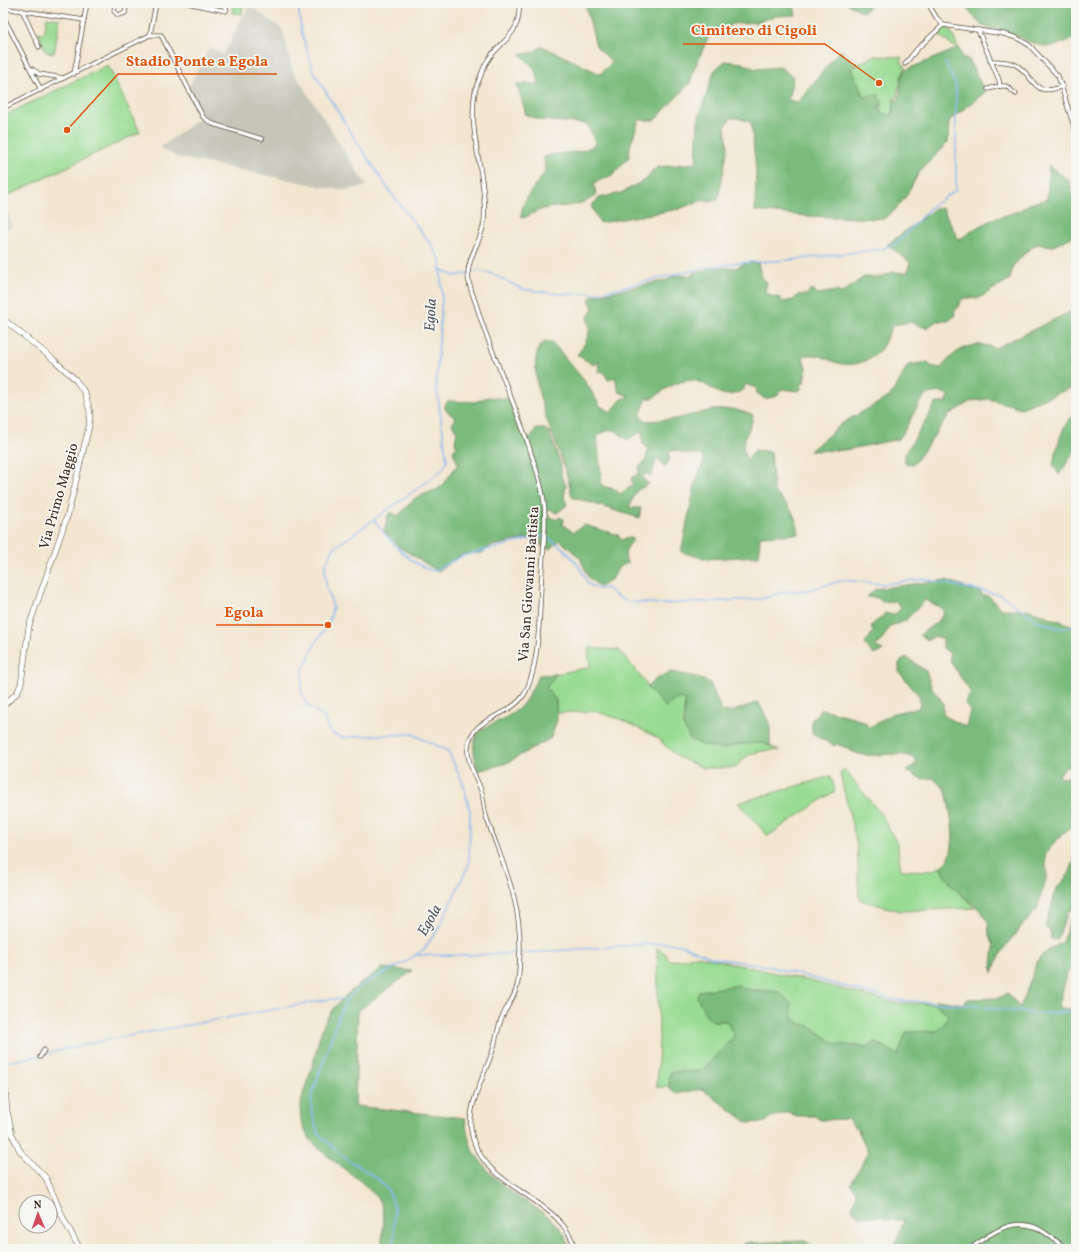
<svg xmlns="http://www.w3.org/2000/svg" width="1079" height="1252" viewBox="0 0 1079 1252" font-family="Vollkorn,serif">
	<rect width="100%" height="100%" fill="#f6f6f2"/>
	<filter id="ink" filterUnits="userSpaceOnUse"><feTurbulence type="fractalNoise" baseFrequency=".025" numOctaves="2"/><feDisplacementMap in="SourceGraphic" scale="8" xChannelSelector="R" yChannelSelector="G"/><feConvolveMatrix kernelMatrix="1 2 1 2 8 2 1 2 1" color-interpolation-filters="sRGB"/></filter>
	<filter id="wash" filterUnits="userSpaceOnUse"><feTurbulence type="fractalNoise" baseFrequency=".012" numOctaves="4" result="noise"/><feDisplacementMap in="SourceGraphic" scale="16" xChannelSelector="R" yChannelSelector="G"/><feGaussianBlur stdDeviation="0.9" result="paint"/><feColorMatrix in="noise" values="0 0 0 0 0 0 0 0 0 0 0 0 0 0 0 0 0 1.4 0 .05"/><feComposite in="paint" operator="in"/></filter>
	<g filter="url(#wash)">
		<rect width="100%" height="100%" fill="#f2e6d0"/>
		<g fill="#c6c5b8">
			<polygon points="249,5 282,29 293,71 367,186 346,190 329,188 177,157 160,148 198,119 186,92 210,47 223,55"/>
			<polygon points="3,204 13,226 3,231"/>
		</g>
		<g fill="#98db93" stroke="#6a8258">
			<polygon points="233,3 243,3 242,14 232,13"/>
			<polygon points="47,17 60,19 54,53 46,52 38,32 44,33"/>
			<polygon points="946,27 950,29 958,48 957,49 939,35 940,31"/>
			<polygon points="874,56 901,57 902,63 906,66 901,78 900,87 898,88 897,98 894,98 893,115 881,114 878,106 882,106 882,101 866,98 850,68"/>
			<polygon points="108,65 140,132 3,198 3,116"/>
			<path d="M588 648 619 650 665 707 677 699 685 698 683 726 702 745 722 749 740 744 763 743 779 750C758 751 749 750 736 768H703L678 757 656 737 622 720 595 711 556 713V700L546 688 556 674 590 667Z"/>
			<path d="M844 769 880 813 897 843 901 870 932 871 941 866C947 884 962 895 975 908L901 911 863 901 859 897 857 846 840 774Z"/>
			<polygon points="831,776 835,791 768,836 738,803"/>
			<path d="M657 948 665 953 669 960C679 962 688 956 698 956L806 980 895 1003 936 1004 948 1015 944 1024 937 1031 906 1032 898 1055 875 1042 866 1047 835 1044 812 1027 798 1023 792 1016 791 1003 779 992 744 989 713 1021H727L734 1036 702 1071 671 1072 669 1087H657L659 1038Z"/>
		</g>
		<g fill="#7abb7d" stroke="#5a724e" fill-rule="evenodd">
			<path d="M585 3H793L796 15 776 16 757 22 732 24 708 38 694 69 690 83 655 120H639L630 146 629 157 612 175 594 183 596 195C578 208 568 205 547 208 539 209 531 215 523 218L521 216C522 200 535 186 545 173L544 157C561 151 582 155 596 144L587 124 540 120 526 115 517 84H539C537 69 530 63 520 54L532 53 542 46 600 74 612 62 596 46Z"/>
			<polygon points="846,3 873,3 863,12"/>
			<polygon points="962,3 1076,3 1076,38 1054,46 1047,47 1030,42 1007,32 982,26"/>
			<polygon points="959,48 962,57 969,60 985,92 949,121 948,142 919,172 907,195 894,211 883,219 806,216 755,211 756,170 751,122 737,118 731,118 725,126 728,147 718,200 700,201 679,209 600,223 591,206 599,198 621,193 647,179 651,172 658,167 696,163 698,120 714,71 725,61 742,63 756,69 780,67 793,77 788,100 798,102 840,50 857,65 851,69 865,98 870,95 879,95 879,100 882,100 882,106 878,106 878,109 881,109 881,114 893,115 894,100 899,100 901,78 905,70"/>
			<path d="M1049 165 1069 181 1076 209V235L1053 246 1037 244 1027 251 1013 266 1010 279 979 298H963L954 313 956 315 948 321H937L926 328 910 322 893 325C889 332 886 340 882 347 873 362 851 368 835 362 822 358 823 354 806 355L803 358 806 367 804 383 800 385 802 387 799 391 781 389 777 396 765 399 757 393 756 388 745 384 744 389C721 404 715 386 696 381 682 378 663 389 654 398H647L640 415 646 421 676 419 712 410 733 409 753 415C751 433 737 441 747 460L755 450 771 452 774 492C788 504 797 515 799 534L760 536 759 556 706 559 681 552 695 485 704 460 701 455 683 453 677 450 668 452 670 459 665 467 658 458 655 462 652 476 645 474 642 477 649 484 636 491 629 508H641L639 518 572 497C566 455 523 385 539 347L546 341 552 342 587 384 600 406 611 412 622 399 629 396 619 392 615 377 608 380 603 371 598 372 599 362 594 365 577 355C584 345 594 332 587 319L593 308 589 299 592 296 667 280 676 275 690 276 694 272 705 271 709 267 736 268 745 263H758L762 279 767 282 765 291 771 296 780 298 782 302 793 300 798 295H807L811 290 818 294 836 291 842 293 864 277H880L893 272 907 273 910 262 887 245 934 209 942 208 959 240 976 228 994 219 1019 211 1029 204 1047 199ZM615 430 627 440 642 431 643 444 648 449 646 460 639 467V473L631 478 633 485 620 494 615 489 602 486 597 436 606 431Z"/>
			<path d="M1076 309V386L1021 408 989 399 971 401 949 415 914 464 905 463V454L936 403H946L948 395C943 391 931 392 925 396 918 402 907 429 899 439L845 450 810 451 844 422 889 397 896 387 908 365 928 362 930 366 941 368C955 350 972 339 995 348Z"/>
			<path d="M488 397 508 399 522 431 530 438 536 429H545L549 432 561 465V476L566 485 564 498 567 505 557 513 548 509 547 515 557 520 559 517 564 519 563 525 573 532 584 525 618 535 621 540 629 537 633 540C626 548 623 553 627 563L618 568 613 578 600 587 589 578 580 558 560 540 551 549 541 546V539L538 536 491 546 482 553 462 554 438 571 399 547 384 531 388 515 391 512 398 516 415 498 440 488 458 464 453 451 457 446 455 442 457 431 452 424 456 419 445 409V404L448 401 475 402Z"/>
			<path d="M1076 415V449L1059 475 1053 464C1057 450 1062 419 1076 415Z"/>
			<path d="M946 580 964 586 969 590H978L983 596H989L1001 609 1030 610 1076 627V762L1066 767 1059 775 1061 778 1076 776V824L1068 829 1052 845 1045 856 1047 875 1037 909 1006 945 996 963 993 973 992 966 994 946 989 934 988 921 981 911 956 890 944 875 941 866C962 854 949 806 945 787H942L933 778 922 779 906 771 918 762C904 747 876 759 859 754 851 752 845 746 836 744L834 746 812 733 811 721 821 709 853 717 866 723 867 727H871L893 713 919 708 920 697 899 672V663L906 657 926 671 931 686 943 703V715L966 727 970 711 965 703 971 693 950 661V654L943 648V639L935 636 928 640 920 635 940 619 944 612 940 607 925 600 905 621 890 626 880 643 874 646 883 650 880 653 873 654 865 644 873 632 871 626C876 620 881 620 885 613L892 615 898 612 901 607 896 601 882 602 878 598 867 597 875 589Z"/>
			<polygon points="671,672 693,676 710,683 722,712 734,711 758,702 770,724 770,746 763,743 740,744 722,749 702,745 690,739 683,726 685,699 677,699 665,707 647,687 657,678"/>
			<path d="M556 674 546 688 556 700 557 720 551 738 507 763 478 771C463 720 491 732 518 709 527 701 533 686 539 675Z"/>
			<polygon points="1076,856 1076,906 1068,912 1057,940 1051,939 1050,931 1045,927 1057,888 1069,874"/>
			<polygon points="1076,912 1076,970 1068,970 1058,1009 1076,1009 1076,1249 887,1249 896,1242 904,1220 886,1220 881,1216 859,1217 852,1210 856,1192 851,1184 868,1152 858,1130 847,1119 820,1120 815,1116 797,1116 788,1112 771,1117 766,1122 748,1123 702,1089 676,1094 669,1087 670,1072 702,1071 734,1036 727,1021 713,1021 706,1015 697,997 699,991 739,985 744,989 779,992 791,1003 792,1016 798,1023 812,1027 835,1044 866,1047 875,1042 898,1055 906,1032 937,1031 944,1024 948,1015 934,1002 936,1000 963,1004 968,999 999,998 1008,993 1020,1008 1039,958 1050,949 1063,942 1071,917"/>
			<path d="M383 968 412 971 358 1011 355 1106 465 1118C467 1129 468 1141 473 1150 478 1160 496 1180 505 1187 525 1205 566 1218 569 1249H381C382 1239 385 1219 383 1210 376 1182 320 1160 305 1131 293 1109 307 1085 313 1064 318 1046 319 1029 330 1013 343 994 364 981 383 968Z"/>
			<polygon points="806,1241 815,1249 743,1249 744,1243"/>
		</g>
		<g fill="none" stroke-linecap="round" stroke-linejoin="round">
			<g stroke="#89b9f4" stroke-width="1.5">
				<polyline points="298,3 301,30 313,71 351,133 391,193 433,247 440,260 442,297 436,384 447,461 442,470 428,481 334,548 325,566 326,585 333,607 328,625 317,640 303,670 301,691 307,705 324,717 328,729 333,734 344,738 358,736 412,734 448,751 463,783 470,811 469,864 438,929 424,949 407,961 364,984 347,999 339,1015 312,1095 311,1109 318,1133 341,1155 378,1179 388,1190 394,1206 394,1249"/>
				<polyline points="440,269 454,276 479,271 490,273 522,289 560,294 598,293 698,269 735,263 791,260 882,249 898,242 931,207 956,190 956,86 945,62"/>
				<path d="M374 520C389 540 408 564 434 571L462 556 542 536C563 543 580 564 588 584L599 589 607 588 616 596 628 602 665 604 761 599 784 592 808 590 844 580 883 584 924 579 1001 595 1038 621 1058 628 1076 627"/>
				<path d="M417 955C501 957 584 948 667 943L681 945 713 958 767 966 894 1000 968 1005 1038 1014 1076 1011"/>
				<polyline points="3,1061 14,1061 101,1041 330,999 347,999"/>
			</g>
		</g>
	</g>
	<g filter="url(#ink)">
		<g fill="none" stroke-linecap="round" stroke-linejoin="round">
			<defs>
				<g id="street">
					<polyline points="116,3 114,11 118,15 125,13 127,3"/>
					<polyline points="187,3 226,11 227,3"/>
					<path d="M519 3C522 41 493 41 482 72 480 79 476 85 475 92 467 133 488 179 484 222 482 240 468 256 468 274 468 287 476 301 479 314 495 362 517 407 532 456 537 471 542 486 544 502 547 524 543 549 542 571 539 605 541 663 525 693 511 718 471 716 468 747 466 762 477 778 482 793 484 801 484 811 487 819 504 867 521 900 520 952 519 962 520 976 517 986 515 997 507 1006 502 1017 498 1027 496 1039 493 1050 485 1074 468 1104 471 1129 478 1189 563 1196 575 1249"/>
					<polyline points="928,3 936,17 943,25 1004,34 1017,38 1029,45 1058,76 1076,133"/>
					<polyline points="3,8 84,20"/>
					<polyline points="22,10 39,47"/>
					<polyline points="3,16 41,90"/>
					<polyline points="978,30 999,80 1000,86 1006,86 1016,94"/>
					<polyline points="150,35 156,3"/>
					<path d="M990 61C998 61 1009 61 1016 65 1036 76 1031 99 1063 86"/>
					<polyline points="905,64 917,49 943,25"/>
					<polyline points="32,69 39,74 64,78"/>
					<polyline points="74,74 87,3"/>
					<polyline points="988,89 1000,86"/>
					<polyline points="3,108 150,35 161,35 203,117 213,124 262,139"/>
					<polyline points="40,1057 44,1050"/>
					<path d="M970 1249C989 1234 1012 1217 1037 1228 1048 1233 1057 1243 1068 1249"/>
				</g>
				<g id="secondary">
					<polyline points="3,319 54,360 75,379 85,393 90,412 89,426 68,514 29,626 21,684 17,693 3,706"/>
					<polyline points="3,1065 7,1111 12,1134 20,1151 46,1178 64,1220 80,1249"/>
				</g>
			</defs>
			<use href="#street" stroke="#564639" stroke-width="5"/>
			<use href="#secondary" stroke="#564639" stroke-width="6"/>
			<use href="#street" stroke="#fff" stroke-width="3.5"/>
			<use href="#secondary" stroke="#fff" stroke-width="5"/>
		</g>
	</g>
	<g text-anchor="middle" stroke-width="3.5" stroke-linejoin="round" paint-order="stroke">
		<g font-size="14" fill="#3b2a1e" stroke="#f6f6f2">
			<text transform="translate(58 496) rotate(-74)" y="5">Via Primo Maggio</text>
			<text transform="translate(528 584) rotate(-86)" y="5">Via San Giovanni Battista</text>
		</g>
		<g font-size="15" font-style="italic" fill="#52555e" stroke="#f6f6f2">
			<text transform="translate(430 315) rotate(-87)" y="5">Egola</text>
			<text transform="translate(429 920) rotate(-61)" y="5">Egola</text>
		</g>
	</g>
	<path fill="none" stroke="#df570d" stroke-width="1.5" d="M879 83L825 44H683M67 130L118 74H277M328 625L271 625H216"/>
	<g fill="#df570d" stroke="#f6f6f2" stroke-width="1.5">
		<circle cx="879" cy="83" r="4"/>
		<circle cx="67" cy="130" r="4"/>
		<circle cx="328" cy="625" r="4"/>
	</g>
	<g font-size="15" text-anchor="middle" font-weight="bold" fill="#df570d" stroke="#f6f6f2" stroke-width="3.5" stroke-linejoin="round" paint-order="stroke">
		<text x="754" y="35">Cimitero di Cigoli</text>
		<text x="197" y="66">Stadio Ponte a Egola</text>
		<text x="244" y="617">Egola</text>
	</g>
	<rect width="1079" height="1252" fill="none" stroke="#f6f6f2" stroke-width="16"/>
	<g transform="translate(38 1214) rotate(358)"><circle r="19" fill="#f6f6f2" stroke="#aba49d"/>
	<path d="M0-3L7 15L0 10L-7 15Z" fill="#d1495b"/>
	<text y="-6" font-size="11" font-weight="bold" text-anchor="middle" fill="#3b2a1e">N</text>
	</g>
</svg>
